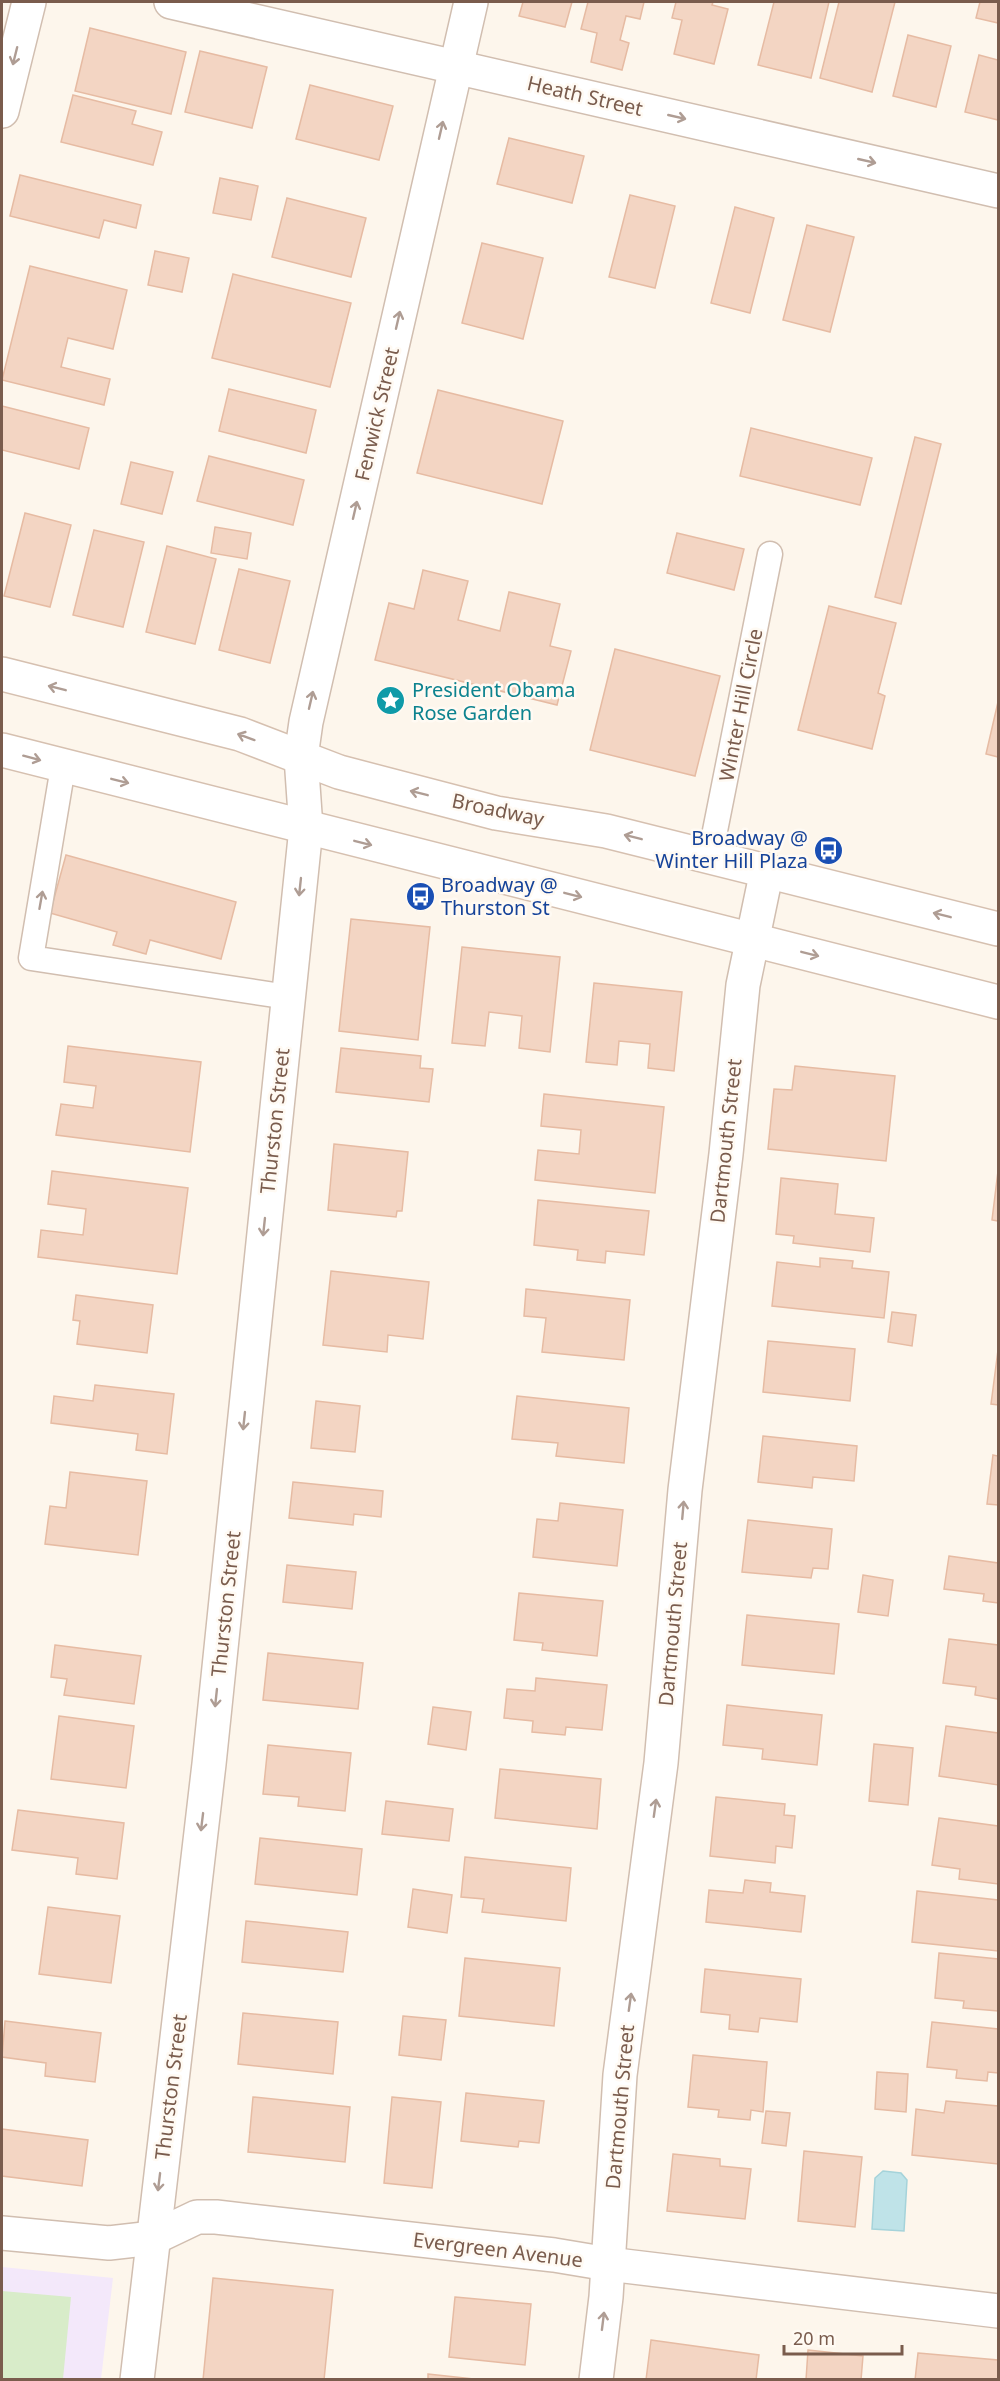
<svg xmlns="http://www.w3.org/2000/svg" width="1000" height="2381" viewBox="0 0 1000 2381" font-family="'Noto Sans',sans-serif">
	<rect width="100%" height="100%" fill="#fdf6ec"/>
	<polygon fill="#f3e8fa" points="2,2267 113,2278 101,2379 2,2379"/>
	<polygon fill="#d8ecc9" points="2,2291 71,2297 63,2379 2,2379"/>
	<polygon fill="#bfe3e8" stroke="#a5d3da" stroke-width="1.5" points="883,2171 901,2173 907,2180 904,2231 872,2229 875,2178"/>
	<g fill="#f3d5c3" stroke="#e6bba3" stroke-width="1.5">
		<polygon points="523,2 572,2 565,27 519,16"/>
		<polygon points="588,2 644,2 640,19 626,16 620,40 629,43 622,70 591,62 597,33 581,29"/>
		<polygon points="676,2 713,2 712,5 728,9 714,64 674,54 682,20 672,18"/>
		<polygon points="774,2 829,2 811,78 758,65"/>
		<polygon points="839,2 895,2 872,92 820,78"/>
		<polygon points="980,2 998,2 998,23 976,18"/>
		<polygon points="90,28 186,52 171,114 75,91"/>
		<polygon points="908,35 951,46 936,107 893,96"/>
		<polygon points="200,51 267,67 252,128 185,112"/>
		<polygon points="979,55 998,60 998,120 965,112"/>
		<polygon points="310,85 393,106 379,160 296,139"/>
		<polygon points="73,95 136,111 132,124 162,132 153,165 61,142"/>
		<polygon points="509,138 584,156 572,203 497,184"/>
		<polygon points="20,175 141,205 136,228 104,220 99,238 10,216"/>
		<polygon points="220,178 258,186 251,220 213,213"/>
		<polygon points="630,195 675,206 655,288 609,277"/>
		<polygon points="287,198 366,218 351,277 272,257"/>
		<polygon points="735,207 774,218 750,313 711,303"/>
		<polygon points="807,225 854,237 830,332 783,320"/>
		<polygon points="482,243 543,258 523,339 462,323"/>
		<polygon points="155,251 189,258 182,292 148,285"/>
		<polygon points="30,266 127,290 113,349 68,338 61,367 110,379 104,405 2,380"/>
		<polygon points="233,274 351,303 330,387 212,358"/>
		<polygon points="229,389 316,410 306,453 219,431"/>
		<polygon points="438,390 563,421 542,504 417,473"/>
		<polygon points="2,406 89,428 79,469 2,450"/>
		<polygon points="751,428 872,458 860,505 740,476"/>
		<polygon points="915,437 941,444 901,604 875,597"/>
		<polygon points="209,456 304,480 293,525 197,501"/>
		<polygon points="131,462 173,472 162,514 121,504"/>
		<polygon points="25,513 71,525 50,607 4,596"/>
		<polygon points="215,527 251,533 247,559 211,553"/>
		<polygon points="94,530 144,542 123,627 73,615"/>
		<polygon points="677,533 744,549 734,590 667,573"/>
		<polygon points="167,546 216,559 195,644 146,632"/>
		<polygon points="239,569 290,581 270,663 219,650"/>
		<polygon points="423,570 468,581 458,620 500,631 509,592 560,604 550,646 571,651 557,705 375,660 389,603 414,609"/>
		<polygon points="829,606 896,623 878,693 885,696 872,749 798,730"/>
		<polygon points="615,649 720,676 695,776 590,750"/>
		<polygon points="998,702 998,757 986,754"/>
		<polygon points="66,855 236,902 221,959 150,940 146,954 113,945 117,932 50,913"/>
		<polygon points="351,919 430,927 418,1040 339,1031"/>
		<polygon points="462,947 560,957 550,1052 519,1048 522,1016 489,1012 485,1046 452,1043"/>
		<polygon points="594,983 682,992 674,1071 648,1068 650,1044 619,1041 617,1065 586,1062"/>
		<polygon points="68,1046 201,1062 190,1152 56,1135 61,1104 93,1108 96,1086 64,1082"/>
		<polygon points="341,1048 421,1056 420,1068 433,1069 429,1102 336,1092"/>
		<polygon points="795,1066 895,1076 886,1161 768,1149 774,1089 792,1090"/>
		<polygon points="544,1094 664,1107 655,1193 535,1180 538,1150 579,1154 581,1130 541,1126"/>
		<polygon points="334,1144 408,1152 402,1211 397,1211 396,1217 328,1210"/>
		<polygon points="52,1171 188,1188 177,1274 38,1257 41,1230 83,1235 86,1209 48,1204"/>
		<polygon points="998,1171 998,1221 992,1220"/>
		<polygon points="781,1178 838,1184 835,1214 874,1218 870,1252 793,1243 794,1236 776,1234"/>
		<polygon points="538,1200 649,1211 644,1255 606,1251 605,1263 577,1260 578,1250 534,1245"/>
		<polygon points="820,1258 853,1261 852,1268 889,1272 884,1318 772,1306 777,1262 820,1267"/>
		<polygon points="331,1271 429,1282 423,1339 388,1335 387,1352 323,1345"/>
		<polygon points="526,1289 630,1300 624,1360 542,1352 546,1318 524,1316"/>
		<polygon points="76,1295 153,1305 147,1353 77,1344 80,1321 73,1320"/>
		<polygon points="892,1312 916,1315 912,1346 888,1342"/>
		<polygon points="768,1341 855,1349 850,1401 763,1392"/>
		<polygon points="998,1350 998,1405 991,1404"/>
		<polygon points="95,1385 174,1394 167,1454 136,1450 138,1434 51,1423 54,1396 93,1401"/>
		<polygon points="517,1396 629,1408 624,1463 556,1456 558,1443 512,1439"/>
		<polygon points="316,1401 360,1406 355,1452 311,1448"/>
		<polygon points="763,1436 857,1446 854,1481 813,1477 812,1488 758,1482"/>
		<polygon points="993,1455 998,1456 998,1505 987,1504"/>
		<polygon points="70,1472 147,1481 138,1555 45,1544 50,1506 66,1508"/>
		<polygon points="293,1482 383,1491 381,1517 354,1514 353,1525 289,1518"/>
		<polygon points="560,1503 623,1510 617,1566 533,1557 537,1519 558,1521"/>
		<polygon points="748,1520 832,1529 828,1569 813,1568 811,1578 742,1572"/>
		<polygon points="949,1556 998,1563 998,1603 983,1601 984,1594 944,1589"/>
		<polygon points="287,1565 356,1572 352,1609 283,1602"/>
		<polygon points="863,1575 893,1580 888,1616 858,1612"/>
		<polygon points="519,1593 603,1601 597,1656 542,1650 543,1643 514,1640"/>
		<polygon points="747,1615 839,1624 834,1674 742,1665"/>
		<polygon points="949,1639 998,1645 998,1699 975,1695 976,1687 943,1683"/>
		<polygon points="55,1645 141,1656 134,1704 64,1695 67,1679 51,1677"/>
		<polygon points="268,1653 363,1663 358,1709 263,1700"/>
		<polygon points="536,1678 607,1685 602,1730 566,1727 565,1735 532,1732 533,1721 504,1718 507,1689 535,1691"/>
		<polygon points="727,1705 822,1715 817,1765 762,1759 763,1749 723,1745"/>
		<polygon points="433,1707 471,1712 466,1750 428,1744"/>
		<polygon points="59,1716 134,1726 126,1788 51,1779"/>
		<polygon points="946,1726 998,1733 998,1785 939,1776"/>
		<polygon points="874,1744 913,1748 908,1805 869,1801"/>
		<polygon points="268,1745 351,1753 345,1811 298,1806 299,1797 263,1794"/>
		<polygon points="500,1769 601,1779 597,1829 495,1818"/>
		<polygon points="716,1797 785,1804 784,1815 795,1816 792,1848 776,1846 775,1863 710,1856"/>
		<polygon points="386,1801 453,1809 449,1841 382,1834"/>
		<polygon points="18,1810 124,1823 117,1879 76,1874 78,1858 12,1850"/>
		<polygon points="939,1818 998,1826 998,1884 959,1879 960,1869 932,1865"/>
		<polygon points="260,1838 362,1849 357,1895 255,1884"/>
		<polygon points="465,1857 571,1868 566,1921 482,1912 484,1899 461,1897"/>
		<polygon points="745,1880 771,1883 770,1892 805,1896 801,1932 706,1922 709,1890 743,1893"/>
		<polygon points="413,1889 452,1895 447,1933 408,1927"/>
		<polygon points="917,1891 998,1900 998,1951 912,1942"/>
		<polygon points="48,1907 120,1916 111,1983 39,1974"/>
		<polygon points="246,1921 348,1932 343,1972 242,1962"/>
		<polygon points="939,1953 998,1959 998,2011 963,2008 964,2001 935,1998"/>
		<polygon points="465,1958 560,1968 554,2026 459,2016"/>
		<polygon points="705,1969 801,1979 797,2022 760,2018 758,2032 729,2029 730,2015 701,2012"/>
		<polygon points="243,2013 338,2022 333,2074 238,2064"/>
		<polygon points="403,2016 446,2020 441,2060 399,2055"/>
		<polygon points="5,2021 101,2033 95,2082 45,2076 46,2063 2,2057"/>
		<polygon points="932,2022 998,2029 998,2073 988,2072 987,2081 956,2078 957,2070 927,2067"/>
		<polygon points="693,2055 767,2062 763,2112 751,2110 750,2120 718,2117 719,2110 688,2107"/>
		<polygon points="877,2072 908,2074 906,2112 875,2109"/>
		<polygon points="466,2093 544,2101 539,2143 519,2141 518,2147 461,2141"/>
		<polygon points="253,2097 350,2107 345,2162 248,2152"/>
		<polygon points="392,2097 441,2102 432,2188 384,2183"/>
		<polygon points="946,2101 998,2106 998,2164 912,2155 916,2109 944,2113"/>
		<polygon points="766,2111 790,2113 786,2146 762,2143"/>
		<polygon points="2,2129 88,2140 82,2186 2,2176"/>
		<polygon points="804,2151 862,2157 855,2227 798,2221"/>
		<polygon points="673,2154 720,2159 720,2166 751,2169 745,2219 667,2211"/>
		<polygon points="213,2278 333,2290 324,2380 203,2380"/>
		<polygon points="455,2297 531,2304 525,2365 449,2357"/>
		<polygon points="651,2340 759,2355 756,2380 646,2380"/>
		<polygon points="808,2350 863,2356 861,2380 806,2380"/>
		<polygon points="918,2353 998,2360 998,2380 915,2380"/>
		<polygon points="428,2374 483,2380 428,2380"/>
	</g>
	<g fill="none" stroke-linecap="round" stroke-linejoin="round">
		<defs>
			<g id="service">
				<polyline points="63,767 31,958 288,997"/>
				<polyline points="710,856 770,554"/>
			</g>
			<g id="minor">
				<polyline points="171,2 998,191"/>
				<polyline points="2,111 29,2"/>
				<polyline points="2,2233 109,2243 153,2238 197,2217 216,2217 554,2255 608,2264 998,2311"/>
				<polyline points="137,2380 209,1764 306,828 301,757 306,722 471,2"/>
				<polyline points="596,2380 606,2297 620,2075 661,1763 685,1490 726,1154 743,985 767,870"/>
			</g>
			<g id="secondary">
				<polyline points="2,674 240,734 339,772 496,813 606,831 998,929"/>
				<polyline points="2,750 998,1002"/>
			</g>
		</defs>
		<use href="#service" stroke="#d1beb0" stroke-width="27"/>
		<use href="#minor" stroke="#d1beb0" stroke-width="36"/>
		<use href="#secondary" stroke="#d6c0b0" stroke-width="36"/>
		<use href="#service" stroke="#fff" stroke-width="24"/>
		<use href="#minor" stroke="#fff" stroke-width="33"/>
		<use href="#secondary" stroke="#fff" stroke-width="33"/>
	</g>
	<defs><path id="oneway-shaft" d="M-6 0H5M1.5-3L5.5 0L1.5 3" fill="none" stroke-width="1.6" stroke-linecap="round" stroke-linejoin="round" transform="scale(1.5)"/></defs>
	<g stroke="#af9d94">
		<use href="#oneway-shaft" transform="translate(15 56) rotate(104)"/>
		<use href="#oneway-shaft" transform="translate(677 117) rotate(13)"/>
		<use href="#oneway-shaft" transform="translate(441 130) rotate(-77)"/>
		<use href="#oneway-shaft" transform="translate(867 161) rotate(13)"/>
		<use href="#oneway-shaft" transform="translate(398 320) rotate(-77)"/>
		<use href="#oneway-shaft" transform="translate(355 510) rotate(-77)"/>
		<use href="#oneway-shaft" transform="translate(57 688) rotate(-166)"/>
		<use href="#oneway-shaft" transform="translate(311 700) rotate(-77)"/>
		<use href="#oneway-shaft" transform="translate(246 737) rotate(-160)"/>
		<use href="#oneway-shaft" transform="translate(32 758) rotate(15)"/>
		<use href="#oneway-shaft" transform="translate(120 781) rotate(14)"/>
		<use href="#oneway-shaft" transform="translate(419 793) rotate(-166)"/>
		<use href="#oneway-shaft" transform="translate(633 837) rotate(-166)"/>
		<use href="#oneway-shaft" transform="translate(363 843) rotate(14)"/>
		<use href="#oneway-shaft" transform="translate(300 887) rotate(96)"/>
		<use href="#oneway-shaft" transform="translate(573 895) rotate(14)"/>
		<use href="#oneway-shaft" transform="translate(41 900) rotate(-80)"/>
		<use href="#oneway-shaft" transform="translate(942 915) rotate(-166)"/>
		<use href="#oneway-shaft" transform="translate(810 954) rotate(14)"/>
		<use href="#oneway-shaft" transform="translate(264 1227) rotate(96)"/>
		<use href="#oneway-shaft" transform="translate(244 1421) rotate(96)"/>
		<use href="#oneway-shaft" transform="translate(683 1510) rotate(-85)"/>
		<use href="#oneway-shaft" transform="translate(216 1698) rotate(96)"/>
		<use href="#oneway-shaft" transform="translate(655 1808) rotate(-82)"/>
		<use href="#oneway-shaft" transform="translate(202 1822) rotate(97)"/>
		<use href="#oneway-shaft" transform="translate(630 2002) rotate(-82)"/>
		<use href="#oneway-shaft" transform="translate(159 2182) rotate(97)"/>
		<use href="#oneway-shaft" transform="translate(603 2321) rotate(-83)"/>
	</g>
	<defs>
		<symbol id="sight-disc" viewBox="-11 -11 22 22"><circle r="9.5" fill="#0f9aa8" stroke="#fffaf3"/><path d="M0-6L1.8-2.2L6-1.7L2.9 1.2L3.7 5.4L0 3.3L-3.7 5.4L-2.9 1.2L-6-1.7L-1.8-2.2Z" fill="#fff"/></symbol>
		<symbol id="bus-disc" viewBox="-11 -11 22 22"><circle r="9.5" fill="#1a4fb4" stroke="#fffaf3"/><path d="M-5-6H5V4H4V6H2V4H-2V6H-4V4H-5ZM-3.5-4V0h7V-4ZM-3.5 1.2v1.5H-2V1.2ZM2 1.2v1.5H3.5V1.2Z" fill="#fff"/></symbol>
	</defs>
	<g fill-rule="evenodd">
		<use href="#sight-disc" x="374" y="684" width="33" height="33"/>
		<use href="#bus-disc" x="812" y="834" width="33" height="33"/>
		<use href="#bus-disc" x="404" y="880" width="33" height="33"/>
	</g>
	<g text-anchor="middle" stroke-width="5" stroke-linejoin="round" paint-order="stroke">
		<g font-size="20" fill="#7a5c4d" stroke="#fffaf3">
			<text transform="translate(585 96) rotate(13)" y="7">Heath Street</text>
			<text transform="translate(377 414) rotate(-77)" y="7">Fenwick Street</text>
			<text transform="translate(741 705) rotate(-79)" y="7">Winter Hill Circle</text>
			<text transform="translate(498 810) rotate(12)" y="7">Broadway</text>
			<text transform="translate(275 1121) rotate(-84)" y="7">Thurston Street</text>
			<text transform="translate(726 1141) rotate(-84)" y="7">Dartmouth Street</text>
			<text transform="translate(226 1604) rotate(-84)" y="7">Thurston Street</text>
			<text transform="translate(673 1624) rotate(-85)" y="7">Dartmouth Street</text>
			<text transform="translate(171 2087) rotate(-83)" y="7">Thurston Street</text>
			<text transform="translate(620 2107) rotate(-85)" y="7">Dartmouth Street</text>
			<text transform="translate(498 2250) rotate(7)" y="7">Evergreen Avenue</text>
		</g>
		<g font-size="20" fill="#0d838f" stroke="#fffaf3" text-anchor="start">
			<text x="412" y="697">President Obama<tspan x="412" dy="23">Rose Garden</tspan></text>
		</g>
		<g font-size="20" fill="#164399" stroke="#fffaf3" text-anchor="end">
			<text x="808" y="845">Broadway @<tspan x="808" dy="23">Winter Hill Plaza</tspan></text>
			<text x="441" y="892" text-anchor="start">Broadway @<tspan x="441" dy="23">Thurston St</tspan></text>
		</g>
	</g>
	<rect width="1000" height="2381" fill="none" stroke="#7a5c4d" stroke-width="6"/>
	<path d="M784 2345v9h118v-9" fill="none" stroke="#7a5c4d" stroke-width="3"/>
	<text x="793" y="2345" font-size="18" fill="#7a5c4d" stroke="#fffaf3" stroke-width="4.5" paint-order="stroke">20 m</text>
</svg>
